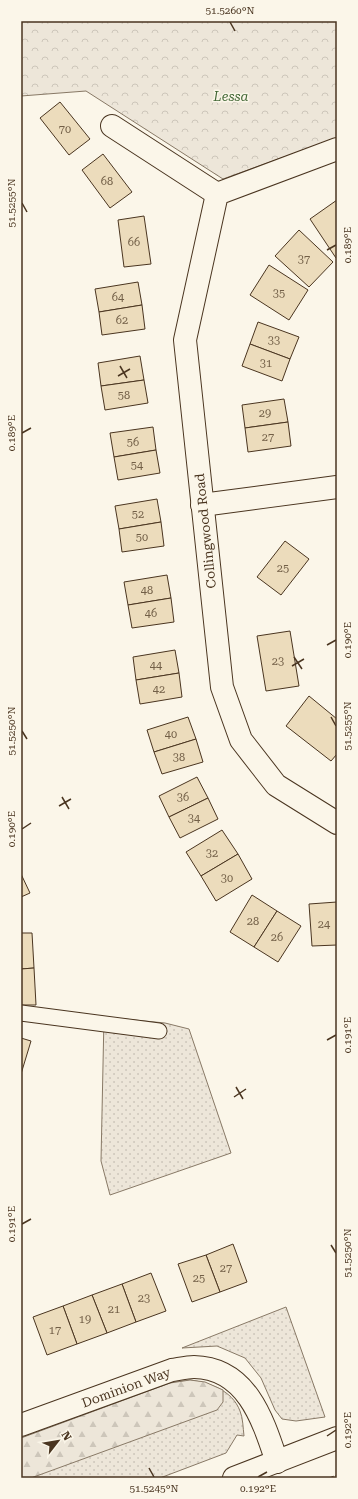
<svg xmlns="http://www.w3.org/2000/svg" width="358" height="1499" viewBox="0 0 358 1499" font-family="'Roboto Serif',serif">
	<defs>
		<pattern id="grass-dots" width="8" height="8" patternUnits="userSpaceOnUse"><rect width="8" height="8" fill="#ede6d9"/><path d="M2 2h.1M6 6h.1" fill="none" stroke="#cdc6ba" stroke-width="1.8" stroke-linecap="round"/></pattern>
		<pattern id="forest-firs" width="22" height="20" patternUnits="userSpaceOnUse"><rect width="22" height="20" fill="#ede6d9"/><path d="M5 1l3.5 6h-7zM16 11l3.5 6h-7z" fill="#cdc6ba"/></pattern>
		<pattern id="park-crowns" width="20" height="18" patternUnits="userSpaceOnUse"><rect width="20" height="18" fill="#ede6d9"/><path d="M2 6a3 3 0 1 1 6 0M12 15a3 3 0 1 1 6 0" fill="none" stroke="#cdc6ba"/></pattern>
	</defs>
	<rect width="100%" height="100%" fill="#fbf6e9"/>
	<g fill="url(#grass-dots)" stroke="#887966">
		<polygon points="104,1017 165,1023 189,1029 231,1153 110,1195 101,1161"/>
		<polygon points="286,1307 325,1417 296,1421 282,1419 275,1410 261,1378 245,1358 217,1346 182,1348"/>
		<path d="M190 1380C210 1383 232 1390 240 1411 243 1418 243 1428 244 1436L237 1435 226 1453 160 1478H21V1438L170 1383Z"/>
	</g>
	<polygon fill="url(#forest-firs)" stroke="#887966" points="190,1380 205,1382 223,1390 223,1402 217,1410 31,1478 21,1478 21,1438 170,1383"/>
	<polygon fill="url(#park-crowns)" stroke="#887966" points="21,21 337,21 337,138 223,179 86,91 21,96"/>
	<g fill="#ecdcbc" stroke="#4a3520">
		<polygon points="60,102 90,139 69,155 40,118"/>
		<polygon points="103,154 132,192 110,208 82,170"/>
		<polygon points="337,200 337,257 336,258 310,219"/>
		<polygon points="144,216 151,264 124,267 118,220"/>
		<polygon points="299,230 333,262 309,287 275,256"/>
		<polygon points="269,265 308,290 289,320 250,295"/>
		<polygon points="138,282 142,305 99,312 95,289"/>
		<polygon points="142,305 145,329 102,335 99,312"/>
		<polygon points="258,322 299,337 290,359 250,344"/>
		<polygon points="250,344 290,359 282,381 242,366"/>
		<polygon points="140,356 144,380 101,386 98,363"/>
		<polygon points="144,380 148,403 105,410 101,386"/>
		<polygon points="284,399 288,422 245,428 242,405"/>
		<polygon points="288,422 291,446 248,452 245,428"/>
		<polygon points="153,427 156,450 114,457 110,433"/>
		<polygon points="156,450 160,473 118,480 114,457"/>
		<polygon points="157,499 161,522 119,529 115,506"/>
		<polygon points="161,522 164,546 122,552 119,529"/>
		<polygon points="285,541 309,559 281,595 257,577"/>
		<polygon points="167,575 171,598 128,605 124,582"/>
		<polygon points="171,598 174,622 132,628 128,605"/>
		<polygon points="290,631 299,686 266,691 257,636"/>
		<polygon points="175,650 179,673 136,680 133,657"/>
		<polygon points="179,673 182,697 140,704 136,680"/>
		<polygon points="309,696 337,719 337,754 331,761 286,726"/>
		<polygon points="188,717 196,739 154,752 147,730"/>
		<polygon points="196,739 203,762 162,774 154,752"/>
		<polygon points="197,777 208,798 169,817 159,796"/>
		<polygon points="208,798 218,819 180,838 169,817"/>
		<polygon points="222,830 238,854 201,876 186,852"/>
		<polygon points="238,854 252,879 216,901 201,876"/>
		<polygon points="21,874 30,893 21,897"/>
		<polygon points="252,895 277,911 254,947 230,932"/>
		<polygon points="337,902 337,945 312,946 309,904"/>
		<polygon points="277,911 301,926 278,962 254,947"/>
		<polygon points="21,933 32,933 34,968 21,969"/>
		<polygon points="34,968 36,1005 21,1005 21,969"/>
		<polygon points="21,1038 31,1041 21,1074"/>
		<polygon points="233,1244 247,1282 220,1292 206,1255"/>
		<polygon points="206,1255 220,1292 192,1302 178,1264"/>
		<polygon points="151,1273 166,1311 136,1322 122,1284"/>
		<polygon points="122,1284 136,1322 107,1333 92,1295"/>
		<polygon points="92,1295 107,1333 77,1344 63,1306"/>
		<polygon points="63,1306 77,1344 47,1355 33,1317"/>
	</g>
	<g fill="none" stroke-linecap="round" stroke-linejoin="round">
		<defs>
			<polyline id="service" points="21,1013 159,1031"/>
			<g id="minor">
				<polyline points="112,126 217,194"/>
				<polyline points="337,149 217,194 185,340 222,687 241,740 276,785 337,823"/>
				<polyline points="202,505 337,487"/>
				<path d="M21 1425 172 1370C179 1369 187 1367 194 1367 247 1368 263 1420 277 1462"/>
			</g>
			<polyline id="primary" points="234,1478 337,1438"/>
		</defs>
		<use href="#service" stroke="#4a3520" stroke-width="17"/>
		<use href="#minor" stroke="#4a3520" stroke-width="24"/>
		<use href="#primary" stroke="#4a3520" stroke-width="24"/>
		<use href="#service" stroke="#fbf6e9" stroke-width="15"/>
		<use href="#minor" stroke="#fbf6e9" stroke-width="22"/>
		<use href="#primary" stroke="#fbf6e9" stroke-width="22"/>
		<polyline stroke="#4a3520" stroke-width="1" stroke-dasharray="5 2" stroke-linecap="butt" points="329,1478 337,1475"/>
	</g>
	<path fill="none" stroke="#4a3520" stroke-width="1.5" d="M230 22 235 31M22 203 27 212M327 250 336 245M120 366 127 378M118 376 130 369M22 433 31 428M327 645 336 640M294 657 302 669M292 666 304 659M331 717 336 726M22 731 27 739M62 797 69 809M59 806 71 799M22 829 31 823M327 1040 336 1035M236 1087 243 1099M234 1097 246 1089M22 1224 31 1219M331 1245 336 1253M327 1436 336 1430M149 1468 154 1477M258 1477 267 1472"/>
	<g text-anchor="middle" stroke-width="3" stroke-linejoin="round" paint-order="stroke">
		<g font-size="11" fill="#725f47">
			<text x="65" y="133">70</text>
			<text x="107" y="185">68</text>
			<text x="134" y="246">66</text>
			<text x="304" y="263">37</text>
			<text x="279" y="297">35</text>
			<text x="118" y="301">64</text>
			<text x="122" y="324">62</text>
			<text x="274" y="344">33</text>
			<text x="266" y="367">31</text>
			<text x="124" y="399">58</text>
			<text x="265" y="417">29</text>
			<text x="268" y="441">27</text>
			<text x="133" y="446">56</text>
			<text x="137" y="469">54</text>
			<text x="138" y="518">52</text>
			<text x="142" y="541">50</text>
			<text x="283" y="572">25</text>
			<text x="147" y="594">48</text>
			<text x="151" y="617">46</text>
			<text x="278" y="665">23</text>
			<text x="156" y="669">44</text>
			<text x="159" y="693">42</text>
			<text x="171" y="738">40</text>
			<text x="179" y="761">38</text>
			<text x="183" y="801">36</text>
			<text x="194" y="822">34</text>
			<text x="212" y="857">32</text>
			<text x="227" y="882">30</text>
			<text x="253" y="925">28</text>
			<text x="324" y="928">24</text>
			<text x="277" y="941">26</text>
			<text x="226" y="1272">27</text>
			<text x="199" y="1282">25</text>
			<text x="144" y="1302">23</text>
			<text x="114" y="1313">21</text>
			<text x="85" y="1323">19</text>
			<text x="55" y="1334">17</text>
		</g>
		<g font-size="13" font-style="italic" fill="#436837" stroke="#fbf6e9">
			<text x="231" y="101">Lessa</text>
		</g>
		<g font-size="13" fill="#4a3520" stroke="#fbf6e9">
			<text transform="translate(205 531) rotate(-96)" y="5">Collingwood Road</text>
			<text transform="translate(126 1387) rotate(-20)" y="5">Dominion Way</text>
		</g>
	</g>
	<rect width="358" height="1499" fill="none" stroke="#fbf6e9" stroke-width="44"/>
	<g transform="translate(58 1441) rotate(59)" stroke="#fbf6e9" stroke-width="3" paint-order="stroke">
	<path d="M0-3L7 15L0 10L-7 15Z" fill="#4a3520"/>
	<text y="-6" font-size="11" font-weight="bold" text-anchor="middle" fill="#4a3520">N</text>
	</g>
	<rect x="22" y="22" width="314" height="1455" fill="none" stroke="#4a3520" stroke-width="1.5"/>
	<g font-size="10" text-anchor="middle" fill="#4a3520">
		<text x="230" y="14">51.5260°N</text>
		<text transform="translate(11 203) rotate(-90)" y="4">51.5255°N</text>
		<text transform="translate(347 245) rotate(-90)" y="4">0.189°E</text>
		<text transform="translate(11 433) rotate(-90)" y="4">0.189°E</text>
		<text transform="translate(347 640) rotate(-90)" y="4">0.190°E</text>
		<text transform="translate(347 726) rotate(-90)" y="4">51.5255°N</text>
		<text transform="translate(11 731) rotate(-90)" y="4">51.5250°N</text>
		<text transform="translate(11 829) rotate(-90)" y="4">0.190°E</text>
		<text transform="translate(347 1035) rotate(-90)" y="4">0.191°E</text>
		<text transform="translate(11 1224) rotate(-90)" y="4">0.191°E</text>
		<text transform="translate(347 1253) rotate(-90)" y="4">51.5250°N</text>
		<text transform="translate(347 1430) rotate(-90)" y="4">0.192°E</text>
		<text x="154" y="1492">51.5245°N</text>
		<text x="258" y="1492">0.192°E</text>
	</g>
</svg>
